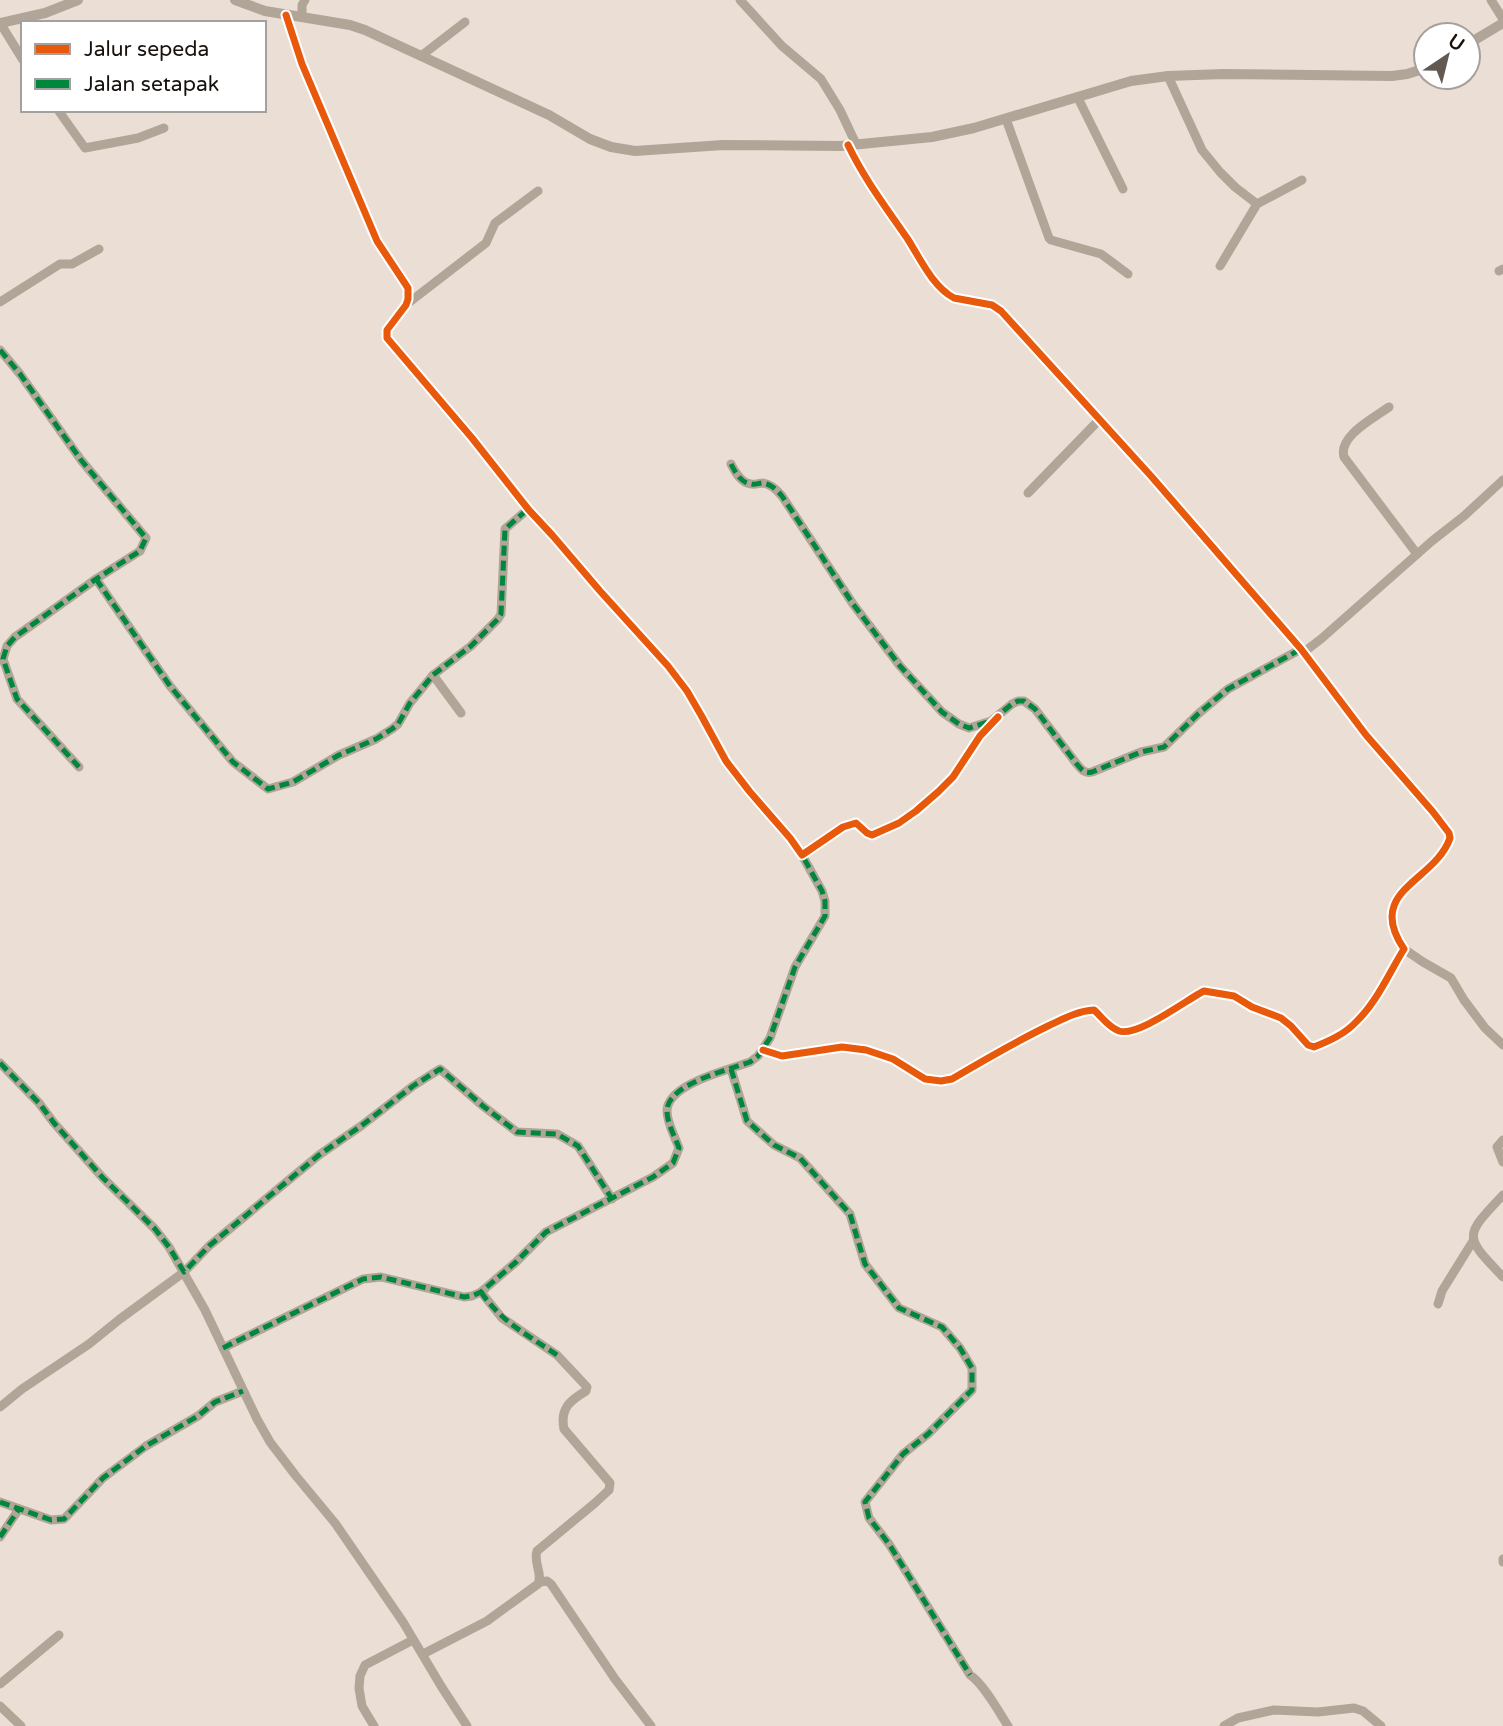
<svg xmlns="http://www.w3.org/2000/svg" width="1503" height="1726" viewBox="0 0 1503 1726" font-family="'Varela Round',sans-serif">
	<rect width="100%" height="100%" fill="#ebdfd5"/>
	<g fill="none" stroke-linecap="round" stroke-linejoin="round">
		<g stroke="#b1a598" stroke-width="9">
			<polyline points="740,0 782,46 821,79 840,110 856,144"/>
			<polyline points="1491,0 1503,19"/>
			<polyline points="286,15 302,64 377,241 408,288 408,299 406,305 387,330 387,338 472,438 528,509 553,536 600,591 668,666 687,691 701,715 726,761 750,792 790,838 802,855 843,827 856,823 867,833 872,835 899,823 916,811 938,792 953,777 980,736 998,717"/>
			<polyline points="302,17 302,5 305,0"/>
			<polyline points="0,23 23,60"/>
			<polyline points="421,56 465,22"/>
			<polyline points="1168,76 1202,150 1220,172 1235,187 1257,204"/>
			<polyline points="1078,98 1123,189"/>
			<polyline points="58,110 85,148 138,138 164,128"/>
			<polyline points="1006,119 1049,238 1051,240 1101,254 1128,274"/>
			<polyline points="1220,266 1257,204 1302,180"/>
			<polyline points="1499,271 1503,269"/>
			<polyline points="0,302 60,264 72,264 99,249"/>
			<polyline points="407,304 486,243 495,223 538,191"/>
			<polyline points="0,350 20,374 81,460 146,538 140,551 96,579 15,637 7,646 3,659 17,699 79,767"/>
			<path d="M1389 407C1374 418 1338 436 1344 457L1417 554"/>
			<path d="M731 464C735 472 741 483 751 484 755 485 759 483 763 483 771 484 777 490 782 496L853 604 900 666 942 712 959 724 969 728 991 721 1012 704 1018 701H1024L1035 709 1076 763C1081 769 1084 774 1092 772L1141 752 1164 747 1198 714 1228 689 1301 649"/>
			<polyline points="1028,493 1099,420"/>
			<polyline points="96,579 170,686 233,762 268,789 293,782 339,755 376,739 392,729 398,724 410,703 433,675 471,646 498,619 501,614 505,529 528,509"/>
			<polyline points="1304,652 1321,639 1432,541 1464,516 1503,480"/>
			<polyline points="433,675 461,713"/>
			<polyline points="1404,949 1423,962 1451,978 1464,1000 1485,1028 1503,1045"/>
			<path d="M763 1050 782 1056 842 1047 866 1050 893 1059 925 1079 941 1081 952 1079C984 1060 1015 1042 1048 1026 1063 1019 1077 1011 1094 1010 1102 1017 1108 1027 1119 1031 1138 1037 1186 1000 1204 991L1234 996 1252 1007 1281 1018 1291 1026 1308 1045 1314 1047C1329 1041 1345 1034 1356 1022 1377 1002 1389 973 1404 949 1364 890 1435 882 1450 838L1449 833 1433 812 1366 735 1301 649 1151 476 1001 311 992 305 954 298C932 286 920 258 907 238 885 206 865 180 848 145"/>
			<polyline points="0,1063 39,1103 54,1123 103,1178 155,1229 169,1247 205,1310 257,1419 270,1442 296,1476 335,1523 403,1622 441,1686 467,1726"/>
			<path d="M731 1069 747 1121 774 1145 800 1158 850 1214 865 1264 899 1308 942 1327 960 1348 972 1368V1390L928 1434 903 1454 865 1502 869 1518 889 1544 970 1675C983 1683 999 1712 1008 1726"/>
			<polyline points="1503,1140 1497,1147 1503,1162"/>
			<path d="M1503 1195C1463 1237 1464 1236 1503 1277"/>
			<polyline points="1438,1304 1442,1291 1473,1241"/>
			<path d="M223 1348 363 1279 381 1277 464 1297 472 1296 481 1292 516 1262 546 1232 653 1177 673 1163 679 1148C675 1137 667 1123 667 1111 667 1084 728 1070 750 1062L758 1056 770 1038 795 967 825 916V901L822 891 802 855"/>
			<polyline points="0,1407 22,1389 89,1344 120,1319 184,1272 209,1246 319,1155 361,1126 413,1086 440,1069 483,1106 517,1132 557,1134 578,1146 612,1199"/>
			<polyline points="0,1502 51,1520 64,1519 103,1478 146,1446 198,1416 215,1402 243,1391"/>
			<polyline points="0,1537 19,1509"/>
			<polyline points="1503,1559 1503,1562"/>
			<polyline points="540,1582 547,1581 551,1584 615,1679 651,1726"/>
			<path d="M423 1654 487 1621 538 1584C543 1574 533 1562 537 1551L595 1503 609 1490 610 1483 564 1429C560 1409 569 1401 586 1391L587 1387 557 1355 502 1318 481 1292"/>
			<polyline points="0,1684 59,1635"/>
			<polyline points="0,1706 21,1726"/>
			<polyline points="374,1726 362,1706 359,1688 360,1676 365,1665 413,1640"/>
			<polyline points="1224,1726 1238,1718 1274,1710 1318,1712 1354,1708 1363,1711 1381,1726"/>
		</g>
		<g stroke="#b1a598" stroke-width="10">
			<polyline points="235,0 265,11 350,25 365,30 549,115 590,139 611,147 635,151 723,145 841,146 932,137 974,128 1131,81 1168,76 1223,74 1392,76 1407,74 1426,68"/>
			<polyline points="0,23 45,13 78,0"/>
			<polyline points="1468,44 1503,23"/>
		</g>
		<g stroke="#00873e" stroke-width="5" stroke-dasharray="10 5" stroke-linecap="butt">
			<polyline points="0,350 20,374 81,460 146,538 140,551 96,579 15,637 7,646 3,659 17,699 79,767"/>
			<path d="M731 464C735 472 741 483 751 484 755 485 759 483 763 483 771 484 777 490 782 496L853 604 900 666 942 712 959 724 969 728 991 721 1012 704 1018 701H1024L1035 709 1076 763C1081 769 1084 774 1092 772L1141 752 1164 747 1198 714 1228 689 1301 649"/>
			<polyline points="96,579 170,686 233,762 268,789 293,782 339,755 376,739 392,729 398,724 410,703 433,675 471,646 498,619 501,614 505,529 528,509"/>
			<polyline points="0,1063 39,1103 54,1123 103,1178 155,1229 169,1247 184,1272 209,1246 319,1155 361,1126 413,1086 440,1069 483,1106 517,1132 557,1134 578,1146 612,1199"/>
			<polyline points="731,1069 747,1121 774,1145 800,1158 850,1214 865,1264 899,1308 942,1327 960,1348 972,1368 972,1390 928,1434 903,1454 865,1502 869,1518 889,1544 970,1675"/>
			<path d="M481 1292C501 1322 528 1335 557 1355"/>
			<path d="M223 1348 363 1279 381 1277 464 1297 472 1296 481 1292 516 1262 546 1232 653 1177 673 1163 679 1148C675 1137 667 1123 667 1111 667 1084 728 1070 750 1062L758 1056 770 1038 795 967 825 916V901L822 891 802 855"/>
			<polyline points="0,1502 51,1520 64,1519 103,1478 146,1446 198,1416 215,1402 243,1391"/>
			<polyline points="0,1537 19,1509"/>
		</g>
		<defs>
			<g id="cycleway">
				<polyline points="286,15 302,64 377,241 408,288 408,299 406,305 387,330 387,338 472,438 528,509 553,536 600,591 668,666 687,691 701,715 726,761 750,792 790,838 802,855 843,827 856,823 867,833 872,835 899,823 916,811 938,792 953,777 980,736 998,717"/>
				<path d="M763 1050 782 1056 842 1047 866 1050 893 1059 925 1079 941 1081 952 1079C984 1060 1015 1042 1048 1026 1063 1019 1077 1011 1094 1010 1102 1017 1108 1027 1119 1031 1138 1037 1186 1000 1204 991L1234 996 1252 1007 1281 1018 1291 1026 1308 1045 1314 1047C1329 1041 1345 1034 1356 1022 1377 1002 1389 973 1404 949 1364 890 1435 882 1450 838L1449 833 1433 812 1366 735 1301 649 1151 476 1001 311 992 305 954 298C932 286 920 258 907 238 885 206 865 180 848 145"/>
			</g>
		</defs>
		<use href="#cycleway" stroke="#fff" stroke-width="11"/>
		<use href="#cycleway" stroke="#e8590c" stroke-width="7"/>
	</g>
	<rect x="21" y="21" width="245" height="91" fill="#ffffff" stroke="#a3a09e" stroke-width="2"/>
	<rect x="35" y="44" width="35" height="10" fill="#e8590c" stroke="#a3a09e" stroke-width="2"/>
	<text x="84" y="56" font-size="21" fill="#19120c">Jalur sepeda</text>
	<rect x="35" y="79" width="35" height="10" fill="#00873e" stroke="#a3a09e" stroke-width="2"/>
	<text x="84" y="91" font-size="21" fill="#19120c">Jalan setapak</text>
	<g transform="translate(1447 56) rotate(35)"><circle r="33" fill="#ffffff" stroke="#a3a09e" stroke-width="2"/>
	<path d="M0-5L12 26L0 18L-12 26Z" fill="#625a52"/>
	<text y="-10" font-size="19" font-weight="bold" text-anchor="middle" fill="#19120c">U</text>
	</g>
</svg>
